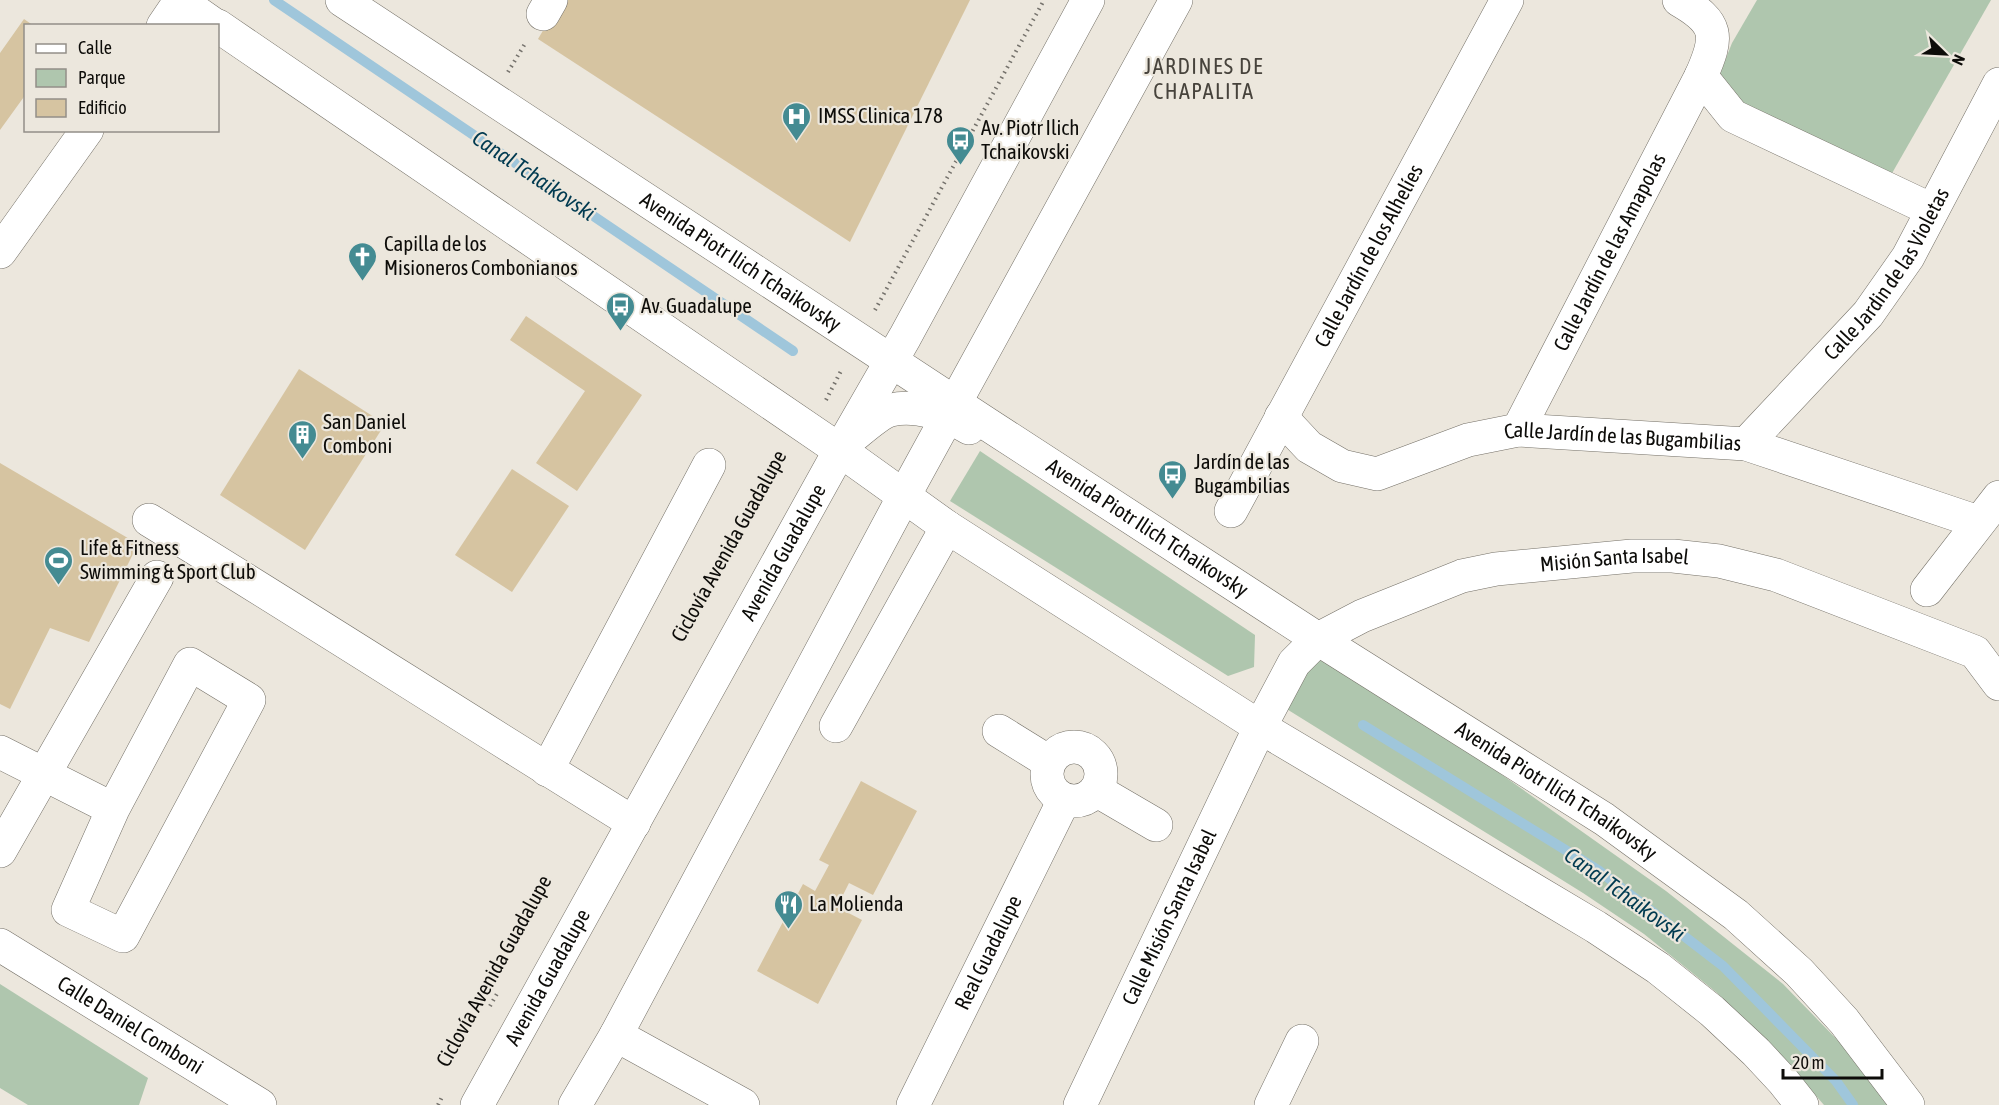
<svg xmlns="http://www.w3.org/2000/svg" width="1999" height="1105" viewBox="0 0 1999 1105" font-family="'Asap Condensed',sans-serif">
	<rect width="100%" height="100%" fill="#ece7dd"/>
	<g fill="#afc6ae">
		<polygon points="1757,0 1991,0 1887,182 1736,114 1719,76 1732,43"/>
		<polygon points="980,451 1255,635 1254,667 1228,676 950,501"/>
		<polygon points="1314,656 1450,738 1666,891 1783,984 1852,1055 1890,1105 1824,1105 1782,1057 1716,992 1644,934 1583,893 1285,708"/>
		<polygon points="0,984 148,1078 139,1105 28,1105 0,1088"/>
	</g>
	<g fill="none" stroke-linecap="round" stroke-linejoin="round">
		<g stroke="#9fc6db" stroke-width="10">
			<polyline points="274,0 793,351"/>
			<polyline points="1363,725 1598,870 1723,966 1836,1081 1853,1105"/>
		</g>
	</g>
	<g fill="#d6c4a1">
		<polygon points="561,0 970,0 850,242 538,39"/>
		<polygon points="24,19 34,26 26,26 26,94 0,130 0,53"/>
		<polygon points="526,316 642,395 577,491 536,463 585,391 510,340"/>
		<polygon points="299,369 385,424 305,550 220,495"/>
		<polygon points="0,463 138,544 89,642 50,628 10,709 0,704"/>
		<polygon points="512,469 569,506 512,592 455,555"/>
		<polygon points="861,781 917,811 873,895 849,883 837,907 862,920 818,1004 757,971 803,884 815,891 829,865 819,860"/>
	</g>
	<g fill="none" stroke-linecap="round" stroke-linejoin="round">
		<defs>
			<g id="minor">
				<polyline points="179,0 216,26"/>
				<path id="s1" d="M342 0 984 422 1318 639 1604 819 1736 915 1799 972 1844 1021 1908 1105"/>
				<polyline points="543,14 551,0"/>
				<polyline points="163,26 180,1"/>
				<polyline points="218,26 841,451 947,527 1260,727 1596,927 1658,968 1712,1011 1756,1052 1783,1081 1802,1105"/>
				<polyline points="1701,76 1733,116 1932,210"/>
				<polyline points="0,252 87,130"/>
				<path id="s2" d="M1281 417 1309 447 1342 466 1377 474 1468 440 1518 430 1746 444 1978 522"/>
				<path id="s3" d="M1518 430 1701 76C1719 36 1719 23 1679 0"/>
				<path d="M844 443C856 435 878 413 891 410 916 404 948 415 969 428"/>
				<path id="s4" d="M1746 444 1868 314 1908 257 1999 84"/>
				<path id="s5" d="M1231 511 1507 0"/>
				<path d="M149 520C312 620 472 723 634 823"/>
				<polyline points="1927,590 1999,497"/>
				<polyline points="836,726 947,527"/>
				<polyline points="999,731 1049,762"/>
				<circle cx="1074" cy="774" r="27"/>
				<polyline points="0,752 113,809 68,910 123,936 249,700 190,664 113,809"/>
				<polyline points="547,770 709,465"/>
				<polyline points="1096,790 1156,825"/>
				<polyline points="0,851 157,577"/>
				<path id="s6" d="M0 945 260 1105"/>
				<polyline points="616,1035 743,1105"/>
				<path id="s7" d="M913 1105 1064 800"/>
				<path id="s8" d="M1080 1105 1260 727 1294 663 1318 639 1362 616 1462 576 1496 569 1632 556H1673L1719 561 1776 575 1975 652 1999 684"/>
				<polyline points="1271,1105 1302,1041"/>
			</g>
			<g id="major">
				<path id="s9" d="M477 1105 844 443 905 337 1088 0"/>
				<polyline points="575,1105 616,1035 904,496 1176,0"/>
			</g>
		</defs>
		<use href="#minor" stroke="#747067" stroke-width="34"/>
		<use href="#major" stroke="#747067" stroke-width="34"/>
		<g stroke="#75726c" stroke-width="4" stroke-dasharray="1.5 4.5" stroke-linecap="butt">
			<polyline points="508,72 526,42"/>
			<polyline points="875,310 1044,0"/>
			<polyline points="826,400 842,369"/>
			<polyline points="490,1006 498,992"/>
			<polyline points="438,1105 443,1095"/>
		</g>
		<use href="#minor" stroke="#fff" stroke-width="33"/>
		<use href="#major" stroke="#fff" stroke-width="33"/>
	</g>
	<defs>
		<symbol id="hospital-pin" viewBox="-11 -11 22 30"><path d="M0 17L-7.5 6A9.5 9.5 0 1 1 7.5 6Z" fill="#448b92" stroke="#ece7dd"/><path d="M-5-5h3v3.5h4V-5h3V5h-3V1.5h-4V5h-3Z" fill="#fff"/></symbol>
		<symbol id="bus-pin" viewBox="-11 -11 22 30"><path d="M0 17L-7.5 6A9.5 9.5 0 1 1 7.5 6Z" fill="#448b92" stroke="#ece7dd"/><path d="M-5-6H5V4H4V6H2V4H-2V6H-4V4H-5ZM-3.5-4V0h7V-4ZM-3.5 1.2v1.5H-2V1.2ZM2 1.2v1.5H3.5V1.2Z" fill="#fff"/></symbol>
		<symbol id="church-pin" viewBox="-11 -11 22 30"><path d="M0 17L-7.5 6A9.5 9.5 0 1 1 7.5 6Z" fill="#448b92" stroke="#ece7dd"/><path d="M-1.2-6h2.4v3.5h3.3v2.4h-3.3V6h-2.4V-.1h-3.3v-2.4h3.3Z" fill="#fff"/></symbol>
		<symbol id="building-pin" viewBox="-11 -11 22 30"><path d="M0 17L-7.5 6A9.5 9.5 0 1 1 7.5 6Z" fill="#448b92" stroke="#ece7dd"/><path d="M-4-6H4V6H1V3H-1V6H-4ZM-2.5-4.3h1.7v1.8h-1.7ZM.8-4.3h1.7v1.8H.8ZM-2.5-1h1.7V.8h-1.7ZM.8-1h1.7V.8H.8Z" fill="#fff"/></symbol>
		<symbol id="stadium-pin" viewBox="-11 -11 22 30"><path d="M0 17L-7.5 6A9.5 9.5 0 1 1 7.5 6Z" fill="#448b92" stroke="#ece7dd"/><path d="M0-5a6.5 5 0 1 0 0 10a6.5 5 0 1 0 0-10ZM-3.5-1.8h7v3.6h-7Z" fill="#fff"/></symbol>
		<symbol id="restaurant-pin" viewBox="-11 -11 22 30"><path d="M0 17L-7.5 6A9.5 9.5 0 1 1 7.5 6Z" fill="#448b92" stroke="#ece7dd"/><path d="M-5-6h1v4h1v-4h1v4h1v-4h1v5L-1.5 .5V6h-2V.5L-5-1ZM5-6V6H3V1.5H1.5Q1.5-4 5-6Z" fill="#fff"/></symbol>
	</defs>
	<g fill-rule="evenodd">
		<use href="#hospital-pin" x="780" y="100" width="33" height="45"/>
		<use href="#bus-pin" x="944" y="124" width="33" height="45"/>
		<use href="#church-pin" x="346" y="240" width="33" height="45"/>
		<use href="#bus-pin" x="604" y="290" width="33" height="45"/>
		<use href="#building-pin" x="286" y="418" width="33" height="45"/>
		<use href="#bus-pin" x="1156" y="458" width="33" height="45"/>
		<use href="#stadium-pin" x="42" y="544" width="33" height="45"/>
		<use href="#restaurant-pin" x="772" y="888" width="33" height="45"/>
	</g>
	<g text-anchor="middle" stroke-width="4.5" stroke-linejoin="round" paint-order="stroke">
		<g font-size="21" fill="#0d0c09" stroke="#ece7dd" text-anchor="start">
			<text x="818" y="123">IMSS Clinica 178</text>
			<text x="981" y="135">Av. Piotr Ilich<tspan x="981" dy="24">Tchaikovski</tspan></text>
			<text x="384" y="251">Capilla de los<tspan x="384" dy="24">Misioneros Combonianos</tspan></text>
			<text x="641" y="313">Av. Guadalupe</text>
			<text x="323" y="429">San Daniel<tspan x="323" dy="24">Comboni</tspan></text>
			<text x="1194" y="469">Jardín de las<tspan x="1194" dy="24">Bugambilias</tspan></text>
			<text x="80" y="555">Life &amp; Fitness<tspan x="80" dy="24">Swimming &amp; Sport Club</tspan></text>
			<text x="809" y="911">La Molienda</text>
		</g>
		<g font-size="21" fill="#0d0c09" stroke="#ece7dd">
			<text dy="7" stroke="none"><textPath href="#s3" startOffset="200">Calle Jardín de las Amapolas</textPath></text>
			<text dy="7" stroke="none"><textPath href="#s5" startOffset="290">Calle Jardín de los Alhelíes</textPath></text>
			<text dy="7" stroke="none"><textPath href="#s1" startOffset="477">Avenida Piotr Ilich Tchaikovsky</textPath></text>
			<text dy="7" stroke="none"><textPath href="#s4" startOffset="222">Calle Jardin de las Violetas</textPath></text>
			<text dy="7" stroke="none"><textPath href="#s2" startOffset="368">Calle Jardín de las Bugambilias</textPath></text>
			<text dy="7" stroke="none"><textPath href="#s1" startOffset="963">Avenida Piotr Ilich Tchaikovsky</textPath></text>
			<text transform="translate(729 546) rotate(-61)" y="7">Ciclovía Avenida Guadalupe</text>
			<text dy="7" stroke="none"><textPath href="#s9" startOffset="632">Avenida Guadalupe</textPath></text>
			<text dy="7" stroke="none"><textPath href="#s8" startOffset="836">Misión Santa Isabel</textPath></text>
			<text dy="7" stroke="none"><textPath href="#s1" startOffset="1449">Avenida Piotr Ilich Tchaikovsky</textPath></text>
			<text dy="7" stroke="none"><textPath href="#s8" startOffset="208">Calle Misión Santa Isabel</textPath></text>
			<text dy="7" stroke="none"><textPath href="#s7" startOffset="170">Real Guadalupe</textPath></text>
			<text transform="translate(494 971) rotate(-61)" y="7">Ciclovía Avenida Guadalupe</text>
			<text dy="7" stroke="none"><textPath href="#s9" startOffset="146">Avenida Guadalupe</textPath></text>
			<text dy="7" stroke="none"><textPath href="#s6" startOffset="153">Calle Daniel Comboni</textPath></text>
		</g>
		<g font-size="22" letter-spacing="1.5" fill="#47433c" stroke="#ece7dd">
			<text x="1204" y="74">JARDINES DE<tspan x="1204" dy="25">CHAPALITA</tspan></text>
		</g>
		<g font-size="22" font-style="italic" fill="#013a50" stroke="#ece7dd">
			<text transform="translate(534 175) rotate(34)" y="8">Canal Tchaikovski</text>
			<text transform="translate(1625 894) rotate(36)" y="8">Canal Tchaikovski</text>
		</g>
	</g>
	<rect x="24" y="24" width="195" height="108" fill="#ece7dd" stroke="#938f88" stroke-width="1.5"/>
	<rect x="36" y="44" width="30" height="9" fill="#ffffff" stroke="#938f88" stroke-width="1.5"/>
	<text x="78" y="54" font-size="18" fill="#0d0c09">Calle</text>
	<rect x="36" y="69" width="30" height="18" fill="#afc6ae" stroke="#938f88" stroke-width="1.5"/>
	<text x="78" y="84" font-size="18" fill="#0d0c09">Parque</text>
	<rect x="36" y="99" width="30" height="18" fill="#d6c4a1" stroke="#938f88" stroke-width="1.5"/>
	<text x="78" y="114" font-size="18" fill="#0d0c09">Edificio</text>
	<g transform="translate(1945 54) rotate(114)" stroke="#ece7dd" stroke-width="4.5" paint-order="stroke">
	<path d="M0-4.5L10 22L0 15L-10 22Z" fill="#0d0c09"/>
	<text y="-9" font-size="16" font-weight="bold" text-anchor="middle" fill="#0d0c09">N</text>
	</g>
	<path d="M1783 1069v9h99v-9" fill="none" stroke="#0d0c09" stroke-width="3"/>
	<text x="1792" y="1069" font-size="18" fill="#0d0c09" stroke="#ece7dd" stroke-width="4.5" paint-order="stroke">20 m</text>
</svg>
